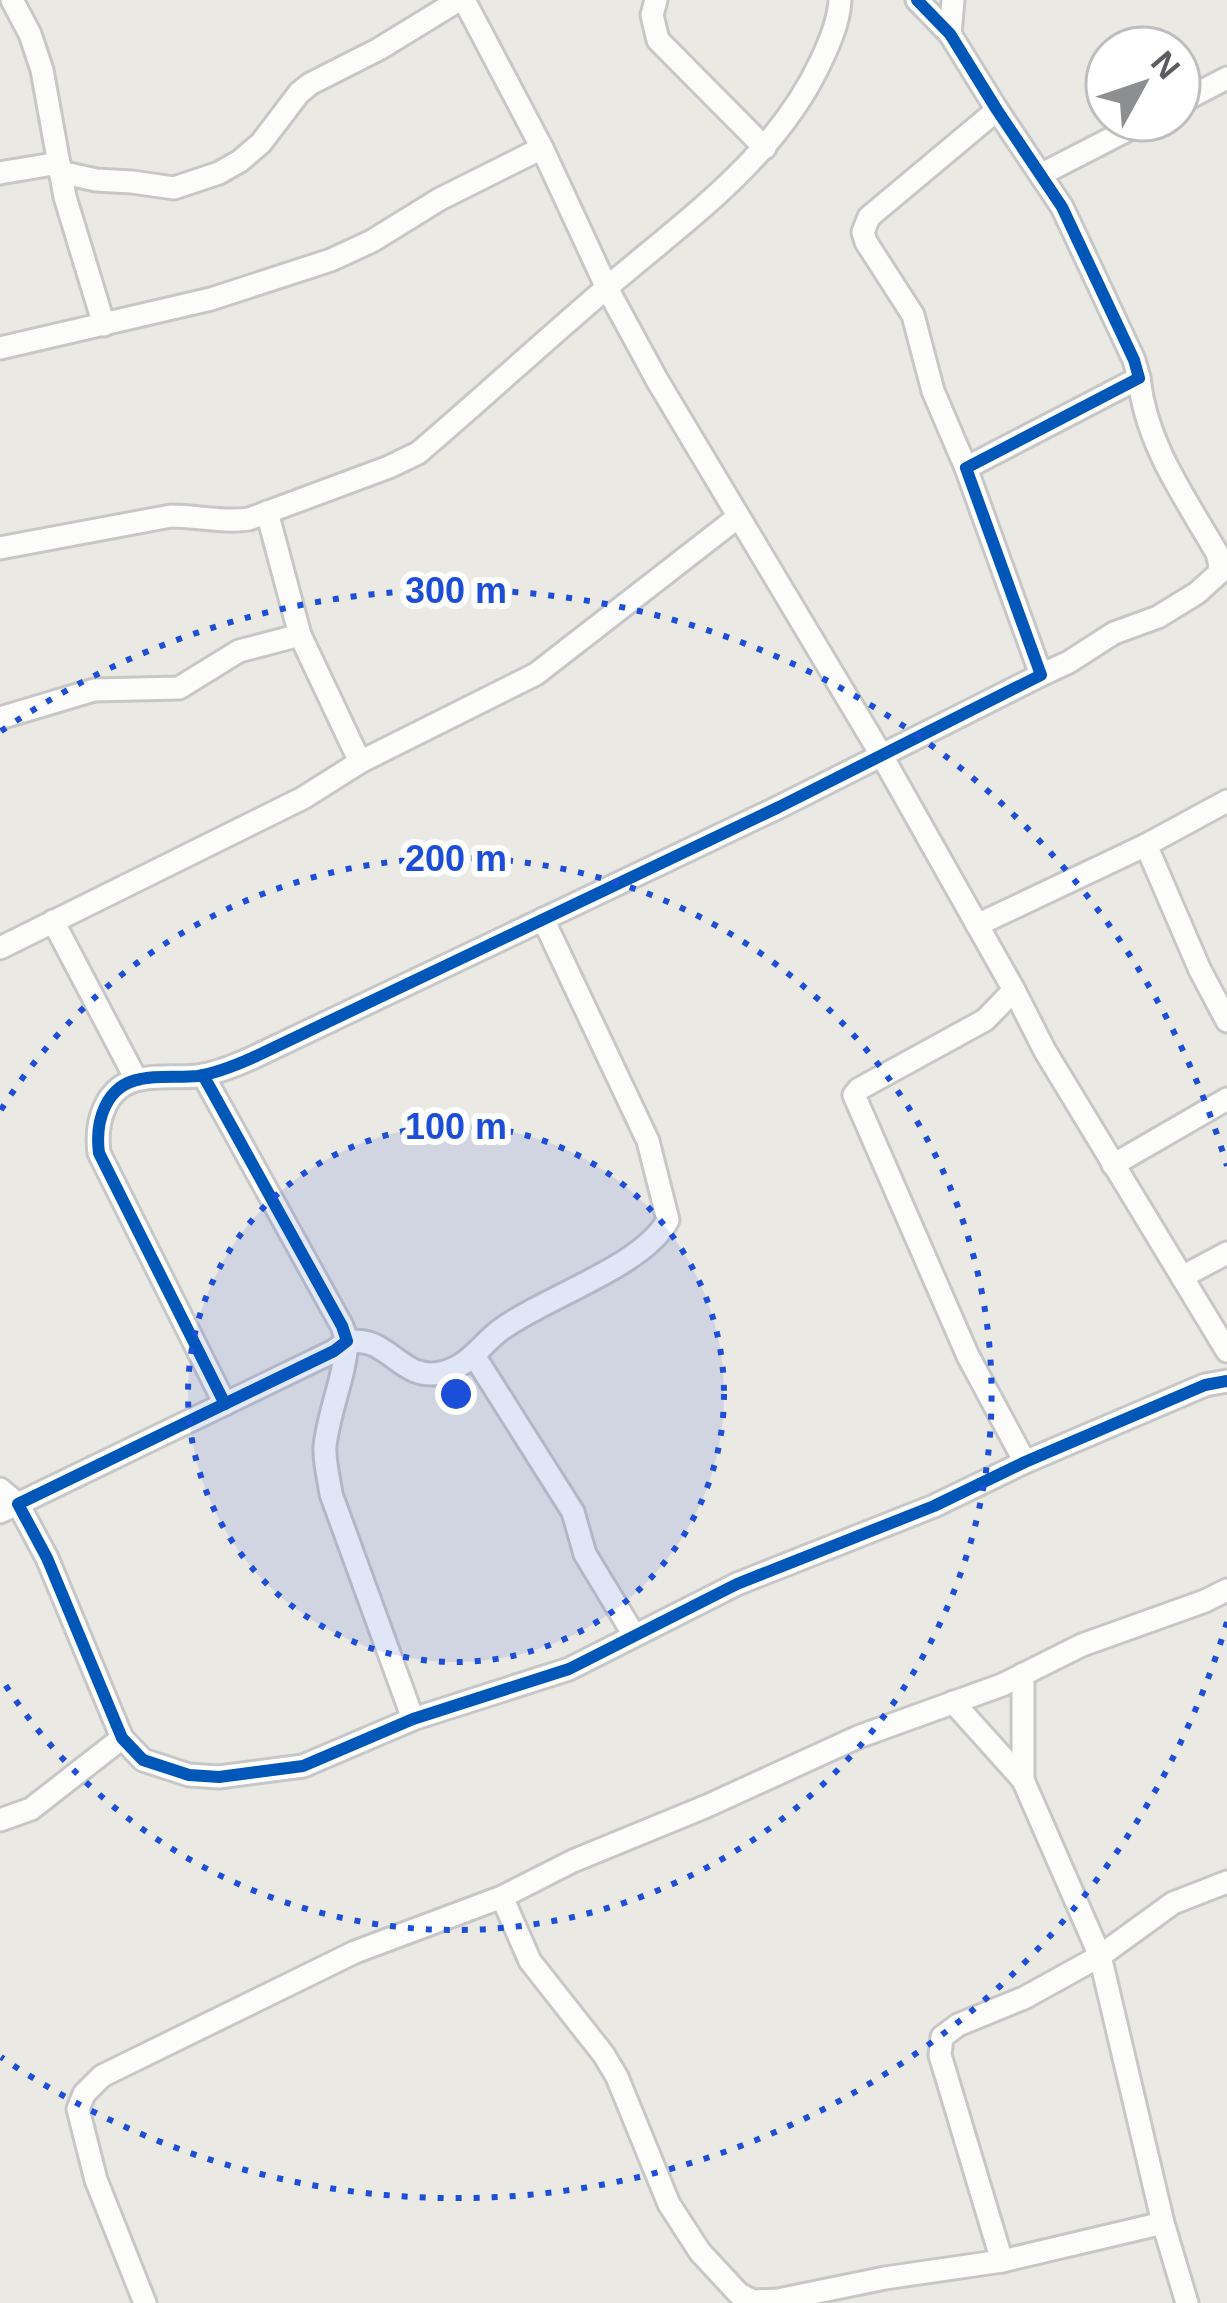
<svg xmlns="http://www.w3.org/2000/svg" width="1227" height="2303" viewBox="0 0 1227 2303" font-family="Helvetica,sans-serif">
	<rect width="100%" height="100%" fill="#eae9e4"/>
	<g fill="none" stroke-linecap="round" stroke-linejoin="round">
		<defs>
			<g id="street">
				<polyline points="12,0 30,34 42,70 65,197 104,325"/>
				<polyline points="464,0 542,148 607,288 657,380 882,756 1014,990 1045,1051 1227,1351"/>
				<polyline points="656,0 652,15 658,40 765,148"/>
				<polyline points="950,34 953,0"/>
				<polyline points="1179,103 1227,78"/>
				<polyline points="60,172 96,180 132,182 174,188 219,173 240,161 261,143 299,93 310,84 379,49 459,0"/>
				<polyline points="0,173 59,163"/>
				<polyline points="1042,174 1147,120"/>
				<polyline points="0,348 211,299 331,260 372,241 440,199 542,148"/>
				<polyline points="966,468 933,391 913,315 866,242 863,232 869,217 997,110"/>
				<polyline points="267,512 300,635 360,762"/>
				<path d="M0 548 171 516C199 516 221 523 249 519L389 467 418 453C480 400 541 344 603 291 684 221 775 160 821 61 830 42 839 21 840 0"/>
				<path d="M1041 675 1069 662 1114 633 1158 617 1197 593 1218 574 1220 566 1217 553C1184 496 1146 444 1139 378"/>
				<polyline points="0,718 94,690 179,688 239,651 300,635"/>
				<polyline points="1146,845 1200,970 1227,1021"/>
				<polyline points="53,921 136,1079"/>
				<polyline points="977,925 1146,845 1227,801"/>
				<polyline points="0,948 303,798 360,762 536,674 738,517"/>
				<polyline points="1014,990 985,1020 859,1089 854,1095 968,1356 1025,1462"/>
				<polyline points="203,1075 342,1326 347,1341 334,1351 18,1504 47,1558 122,1738 143,1760 189,1775 219,1777 303,1766 413,1719 569,1669 737,1584 934,1506 1025,1462 1205,1385 1227,1381"/>
				<polyline points="1113,1165 1227,1099"/>
				<polyline points="1182,1277 1227,1253"/>
				<polyline points="475,1357 573,1512 585,1554 634,1635"/>
				<path d="M225 1404 99 1153C95 1122 105 1085 141 1079 159 1075 179 1078 198 1076 217 1073 234 1066 252 1058L779 807 1041 675 966 468 1139 378 1134 360 1062 207 997 110 950 34 917 0"/>
				<polyline points="0,1489 18,1504 0,1512"/>
				<polyline points="1023,1674 1023,1780"/>
				<polyline points="953,1702 1023,1780 1100,1956 1163,2223 1187,2303"/>
				<path d="M413 1719 331 1494C329 1479 324 1462 325 1446 329 1410 345 1377 347 1341 356 1341 366 1341 374 1345 398 1356 410 1379 440 1373 467 1368 479 1347 499 1331 544 1297 643 1267 668 1220L648 1141 543 919"/>
				<polyline points="0,1820 31,1809 122,1738"/>
				<polyline points="502,1897 530,1961 604,2055 617,2077 669,2204 700,2252 739,2294 753,2301 778,2300 885,2278 1002,2261 1163,2223"/>
				<polyline points="1002,2261 940,2055 942,2037 958,2025 1024,1998 1100,1956 1173,1903 1227,1882"/>
				<polyline points="145,2303 96,2180 78,2109 84,2094 102,2076 355,1952 502,1897 573,1861 707,1806 858,1737 1002,1685 1082,1645 1205,1601 1227,1590"/>
			</g>
		</defs>
		<use href="#street" stroke="#c7c7c7" stroke-width="27"/>
		<use href="#street" stroke="#fcfcfb" stroke-width="21"/>
		<defs>
			<g id="cycleway">
				<polyline points="203,1075 342,1326 347,1341 334,1351 18,1504 47,1558 122,1738 143,1760 189,1775 219,1777 303,1766 413,1719 569,1669 737,1584 934,1506 1025,1462 1205,1385 1227,1381"/>
				<path d="M225 1404 99 1153C95 1122 105 1085 141 1079 159 1075 179 1078 198 1076 217 1073 234 1066 252 1058L779 807 1041 675 966 468 1139 378 1134 360 1062 207 997 110 950 34 917 0"/>
			</g>
		</defs>
		<use href="#cycleway" stroke="#fff" stroke-width="20"/>
		<use href="#cycleway" stroke="#0057b8" stroke-width="12"/>
	</g>
	<circle cx="456" cy="1394" r="268" fill="#1d4ed8" fill-opacity=".12"/>
	<g fill="none" stroke="#1d4ed8" stroke-width="6" stroke-dasharray="6 12">
		<circle cx="456" cy="1394" r="268"/>
		<path d="M1 1110A536 536 0 1 1 1 1678"/>
		<path d="M1227 1622A804 804 0 0 1 1 2057M1 731A804 804 0 0 1 1227 1166"/>
	</g>
	<circle cx="456" cy="1394" r="18" fill="#1d4ed8" stroke="#fff" stroke-width="6"/>
	<g font-size="36" text-anchor="middle" font-weight="bold" fill="#1d4ed8" stroke="#fff" stroke-width="12" stroke-linejoin="round" paint-order="stroke">
		<text x="456" y="603">300 m</text>
		<text x="456" y="871">200 m</text>
		<text x="456" y="1139">100 m</text>
	</g>
	<g transform="translate(1143 84) rotate(50)"><circle r="57" fill="#ffffff" stroke="#bdbec0" stroke-width="3"/>
	<path d="M0-9L21 45L0 30L-21 45Z" fill="#8d8e90"/>
	<text y="-18" font-size="33" font-weight="bold" text-anchor="middle" fill="#5b5d62">N</text>
	</g>
</svg>
